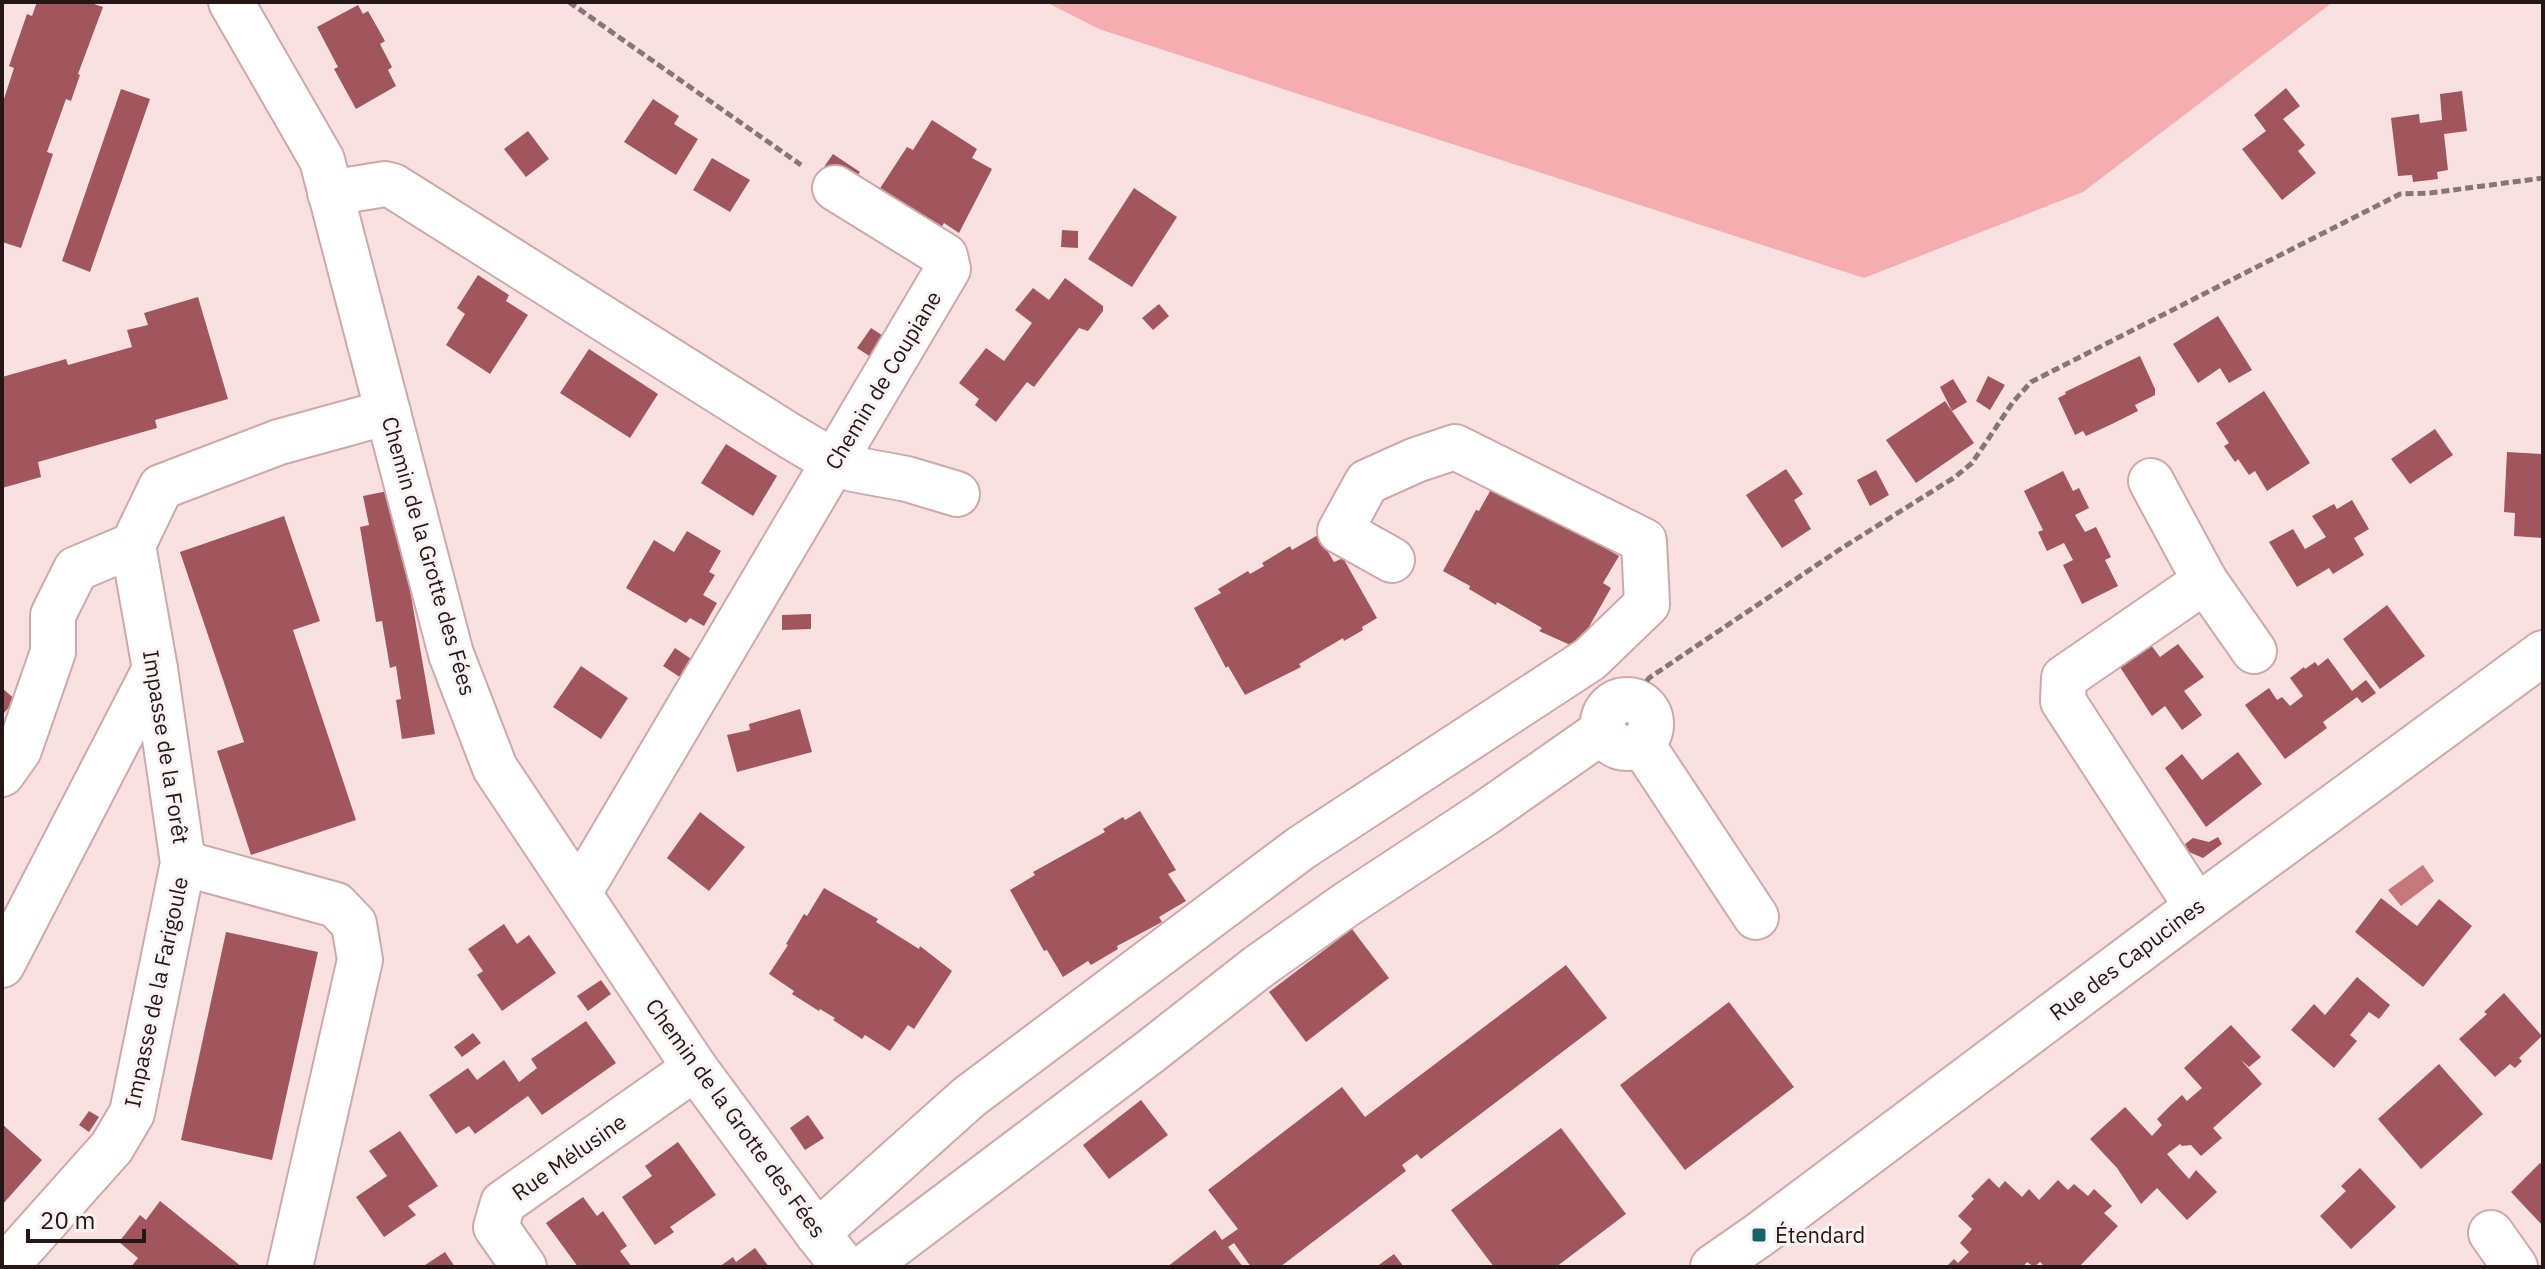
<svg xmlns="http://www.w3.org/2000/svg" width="2545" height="1269" viewBox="0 0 2545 1269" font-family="'IBM Plex Sans',sans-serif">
	<rect width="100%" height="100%" fill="#fae1e1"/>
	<polygon fill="#f5adb0" points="1046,2 2333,2 2083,192 1864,278 1099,29"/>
	<polygon fill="#c5777c" points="2423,865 2434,881 2401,906 2388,890"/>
	<g fill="#a0565c">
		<polygon points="37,2 88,2 103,7 78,74 80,75 71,101 66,99 47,152 53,154 21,248 2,242 2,105 14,68 9,66 27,14 32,16"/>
		<polygon points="358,5 363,14 368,11 385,41 380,44 392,67 388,70 396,86 356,109 334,69 338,67 317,27"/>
		<polygon points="2286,88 2300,106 2283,119 2305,145 2298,151 2316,173 2282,200 2242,149 2266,131 2254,115"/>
		<polygon points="121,89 150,99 90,272 62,261"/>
		<polygon points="2462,91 2467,131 2444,134 2448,170 2437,172 2438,179 2413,182 2412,175 2398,176 2391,118 2419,114 2420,123 2442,120 2440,94"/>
		<polygon points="653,99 679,116 674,124 698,139 676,175 624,142"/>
		<polygon points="932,120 977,149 972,158 992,169 959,233 944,223 934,240 873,199 907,147 913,150"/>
		<polygon points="528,131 549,159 526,177 504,149"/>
		<polygon points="833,154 860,172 849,186 824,167"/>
		<polygon points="712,158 750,180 730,212 693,190"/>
		<polygon points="1134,188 1177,217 1132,287 1088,259"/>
		<polygon points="1062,230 1078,231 1078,248 1061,247"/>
		<polygon points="478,275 509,295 506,301 528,315 490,374 446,345 465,314 457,308"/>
		<polygon points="1065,278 1103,306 1103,311 1088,331 1079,328 1034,387 1027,382 996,422 975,405 979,399 959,383 986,348 1004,361 1032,323 1015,310 1033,288 1049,300"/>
		<polygon points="198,297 228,399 155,420 157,428 38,462 41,477 2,488 2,377 66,359 68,365 132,347 127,330 148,325 144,313"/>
		<polygon points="1159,304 1169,316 1153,330 1142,318"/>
		<polygon points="2218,316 2252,370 2229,383 2220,368 2198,383 2173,344"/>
		<polygon points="871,328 891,341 877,361 857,348"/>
		<polygon points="589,349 658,394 630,438 560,393"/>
		<polygon points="2140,356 2155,389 2155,395 2135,405 2138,411 2112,424 2086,436 2083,431 2075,435 2058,398 2066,394 2065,392"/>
		<polygon points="1988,376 2005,385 1990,410 1976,401"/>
		<polygon points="1953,379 1967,402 1952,411 1940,387"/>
		<polygon points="2264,391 2310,463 2267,491 2255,471 2249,475 2238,459 2235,462 2224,446 2229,443 2216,423"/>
		<polygon points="1945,401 1974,443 1916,483 1886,440"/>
		<polygon points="2435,429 2453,455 2410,484 2391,459"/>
		<polygon points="726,444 777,476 753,516 701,483"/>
		<polygon points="2507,452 2543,454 2543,538 2514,536 2515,513 2504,512"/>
		<polygon points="1786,469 1803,494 1794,500 1811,529 1782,548 1746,495"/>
		<polygon points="1876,470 1889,495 1870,506 1857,480"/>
		<polygon points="2063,471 2073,491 2079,488 2089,508 2075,515 2085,532 2096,527 2111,557 2105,560 2118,586 2082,604 2063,565 2073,560 2064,543 2047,551 2038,532 2043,530 2024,491"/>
		<polygon points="1494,484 1595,537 1593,541 1619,556 1603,583 1611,588 1577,648 1539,631 1542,628 1497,602 1496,605 1469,589 1470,586 1443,571 1476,510 1479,511"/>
		<polygon points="388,491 398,538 401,538 435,734 402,739 396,700 401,699 396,666 390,668 382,621 376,622 360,527 369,525 363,496"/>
		<polygon points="2352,500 2369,529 2354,538 2364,555 2333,574 2329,568 2297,587 2269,542 2293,529 2305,549 2326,537 2312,516 2334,504 2337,509"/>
		<polygon points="284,516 320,621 293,630 356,820 251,855 217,751 244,742 180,552"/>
		<polygon points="687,531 721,551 709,572 715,575 703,595 717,603 704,626 690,618 686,623 626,588 654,540 674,552"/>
		<polygon points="1318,535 1334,562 1343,558 1377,618 1362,627 1363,630 1344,641 1343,638 1299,664 1301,667 1245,695 1228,666 1226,668 1194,608 1221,593 1218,589 1248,571 1250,574 1264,566 1262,563 1290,546 1292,550"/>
		<polygon points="2387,605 2425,656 2380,689 2343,639"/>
		<polygon points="811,614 811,629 782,630 782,615"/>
		<polygon points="2148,641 2160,657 2178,644 2204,677 2184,691 2202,715 2182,730 2165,706 2152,716 2118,664"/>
		<polygon points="675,648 697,663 686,681 663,666"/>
		<polygon points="2328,658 2352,691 2366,680 2376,693 2362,703 2357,697 2323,722 2327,728 2285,759 2245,705 2269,688 2277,700 2282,697 2290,706 2303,696 2290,678 2304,667 2305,669 2315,662 2318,666"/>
		<polygon points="581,666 628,698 601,739 553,707"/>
		<polygon points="2,688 16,700 2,715"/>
		<polygon points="800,709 812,752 737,772 727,735 750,730 749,724"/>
		<polygon points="2238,752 2262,784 2206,827 2165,768 2182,754 2202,780"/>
		<polygon points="1140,811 1176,870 1168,874 1186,901 1159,917 1162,922 1117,946 1118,949 1091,965 1088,961 1063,977 1047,950 1044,951 1010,890 1035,875 1033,872 1105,832 1103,829 1123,817 1125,820"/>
		<polygon points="700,812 745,847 709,891 667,858"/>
		<polygon points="2218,837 2222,844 2203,858 2189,852 2185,844 2193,838 2209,842"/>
		<polygon points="824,888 878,919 876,922 919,949 920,946 952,971 914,1029 908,1025 890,1051 865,1035 862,1039 833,1020 835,1018 820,1009 819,1011 792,994 794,991 769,974 788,945 786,944 804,914 807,916"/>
		<polygon points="2381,898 2417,926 2439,899 2472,926 2423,987 2355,932"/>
		<polygon points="504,924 517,944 529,935 556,973 502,1011 477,975 483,971 468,949"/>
		<polygon points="1352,929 1389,978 1306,1042 1269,992"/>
		<polygon points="226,932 318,952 272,1160 181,1140"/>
		<polygon points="1566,965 1607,1018 1421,1159 1417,1154 1402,1165 1406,1171 1280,1267 1251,1267 1234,1243 1228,1247 1243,1267 1167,1267 1215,1230 1222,1240 1238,1229 1208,1190 1342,1087 1365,1117"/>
		<polygon points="2357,977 2390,1005 2379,1019 2369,1012 2350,1035 2357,1041 2334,1068 2291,1030 2314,1004 2325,1015"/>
		<polygon points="601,980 611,994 588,1011 577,996"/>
		<polygon points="2504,993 2542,1036 2519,1058 2522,1061 2515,1068 2510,1064 2495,1077 2459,1039 2487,1014 2484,1012"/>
		<polygon points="1729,1002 1794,1087 1685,1170 1620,1085"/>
		<polygon points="586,1021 616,1063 542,1115 528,1096 475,1134 469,1126 456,1134 429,1095 468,1068 477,1080 504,1060 519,1082 537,1068 531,1059"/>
		<polygon points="2231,1025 2261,1057 2249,1067 2241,1060 2262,1084 2213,1128 2222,1138 2201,1156 2191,1145 2182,1146 2180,1144 2167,1154 2189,1179 2196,1170 2217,1192 2187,1220 2157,1188 2141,1204 2117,1168 2090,1139 2125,1107 2152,1136 2162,1125 2157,1119 2169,1107 2182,1095 2187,1101 2202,1088 2184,1068"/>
		<polygon points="473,1033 481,1043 462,1057 454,1047"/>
		<polygon points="2439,1064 2483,1114 2421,1169 2378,1119"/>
		<polygon points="1141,1100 1168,1135 1109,1179 1083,1145"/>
		<polygon points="89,1111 99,1117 89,1132 79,1125"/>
		<polygon points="808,1115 824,1138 805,1150 790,1128"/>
		<polygon points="2,1124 42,1160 2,1205"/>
		<polygon points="1561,1128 1626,1214 1556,1267 1494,1267 1451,1210"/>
		<polygon points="400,1131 438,1186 408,1206 416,1215 384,1237 356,1197 387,1176 369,1151"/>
		<polygon points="678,1142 716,1195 670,1227 674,1232 655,1245 622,1197 652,1176 645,1166"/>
		<polygon points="2540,1163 2543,1166 2543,1226 2511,1192"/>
		<polygon points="2360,1168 2396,1207 2351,1249 2320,1216 2346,1191 2341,1186"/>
		<polygon points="1989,1178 1999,1188 2005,1181 2022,1197 2029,1189 2039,1200 2058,1180 2068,1190 2074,1184 2088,1196 2094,1189 2112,1206 2104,1213 2118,1226 2079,1267 2045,1267 2040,1262 2034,1267 2027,1262 2023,1267 1946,1267 1954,1259 1958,1263 1969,1252 1960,1243 1972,1229 1958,1216 1974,1199 1971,1196"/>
		<polygon points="583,1197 597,1216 603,1211 627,1246 620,1251 632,1267 578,1267 546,1223"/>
		<polygon points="160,1201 242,1267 131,1267 138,1258 119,1242 140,1215 146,1220"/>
		<polygon points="755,1248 769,1267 719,1267 733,1257 736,1262"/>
		<polygon points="445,1252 455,1267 422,1267"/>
		<polygon points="1394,1254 1404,1267 1376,1267"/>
	</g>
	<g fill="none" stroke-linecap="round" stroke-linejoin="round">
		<defs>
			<g id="minor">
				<polyline points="231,2 322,160 451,654 495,768 695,1068 817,1233 844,1267"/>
				<polyline points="330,193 385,184 393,186 790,436 834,462 853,469 907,479 957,494"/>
				<polyline points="2151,481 2205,581"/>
				<circle cx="1627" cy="724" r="24"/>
				<polyline points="1641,743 1756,917"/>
				<polyline points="2,774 19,750 53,652 53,615 76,569 133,545"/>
				<polyline points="183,863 336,905 354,924 360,960 290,1267"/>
				<polyline points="579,893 948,269 945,256 835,188"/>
				<polyline points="2197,907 2063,701 2064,678 2205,581 2254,651"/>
				<polyline points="2,965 155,669"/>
				<polyline points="817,1233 969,1097 1301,848 1590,659 1647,604 1644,541 1455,447 1416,460 1367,482 1340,531 1392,560"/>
				<polyline points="2491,1233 2515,1267"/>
				<polyline points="5,1267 112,1147 132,1113 183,863 155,669 133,545 161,487 279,442 388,412"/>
				<polyline points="524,1267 496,1227 503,1203 695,1068"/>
				<polyline points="865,1267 1151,1051 1258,967 1347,904 1484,814 1604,730"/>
				<polyline points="1713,1267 1759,1235 2197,907 2543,653"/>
			</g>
		</defs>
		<use href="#minor" stroke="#d0a8a9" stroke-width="48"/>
		<g stroke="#887575" stroke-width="5" stroke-dasharray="8 4" stroke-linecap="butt">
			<polyline points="569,2 801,165"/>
			<polyline points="1632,700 1649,678 1842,548 1955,477 1972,463 2013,402 2031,382 2400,194 2430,193 2543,178"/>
		</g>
		<use href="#minor" stroke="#fff" stroke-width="44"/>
	</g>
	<rect fill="#146465" stroke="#fbf3f3" stroke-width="3" x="1751" y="1227" width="16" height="16" rx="4"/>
	<g text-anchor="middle" stroke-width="6" stroke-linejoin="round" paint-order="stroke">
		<g font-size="22" fill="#251717" stroke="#fbf3f3">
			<text transform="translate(883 380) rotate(-59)" y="8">Chemin de Coupiane</text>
			<text transform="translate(429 556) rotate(74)" y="8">Chemin de la Grotte des Fées</text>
			<text transform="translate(166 747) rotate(81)" y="8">Impasse de la Forêt</text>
			<text transform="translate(2127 959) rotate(-37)" y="8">Rue des Capucines</text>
			<text transform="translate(156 992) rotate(-78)" y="8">Impasse de la Farigoule</text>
			<text transform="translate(736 1118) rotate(54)" y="8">Chemin de la Grotte des Fées</text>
			<text transform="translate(569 1157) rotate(-35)" y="8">Rue Mélusine</text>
		</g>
		<g font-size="22" fill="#251717" stroke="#fbf3f3" text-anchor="start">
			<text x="1775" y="1243">Étendard</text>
		</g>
	</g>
	<rect width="2545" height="1269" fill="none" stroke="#251717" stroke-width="8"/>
	<path d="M28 1229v12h116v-12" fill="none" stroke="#251717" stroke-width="4"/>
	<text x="40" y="1229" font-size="24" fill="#251717" stroke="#fbf3f3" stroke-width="6" paint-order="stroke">20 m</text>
</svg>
